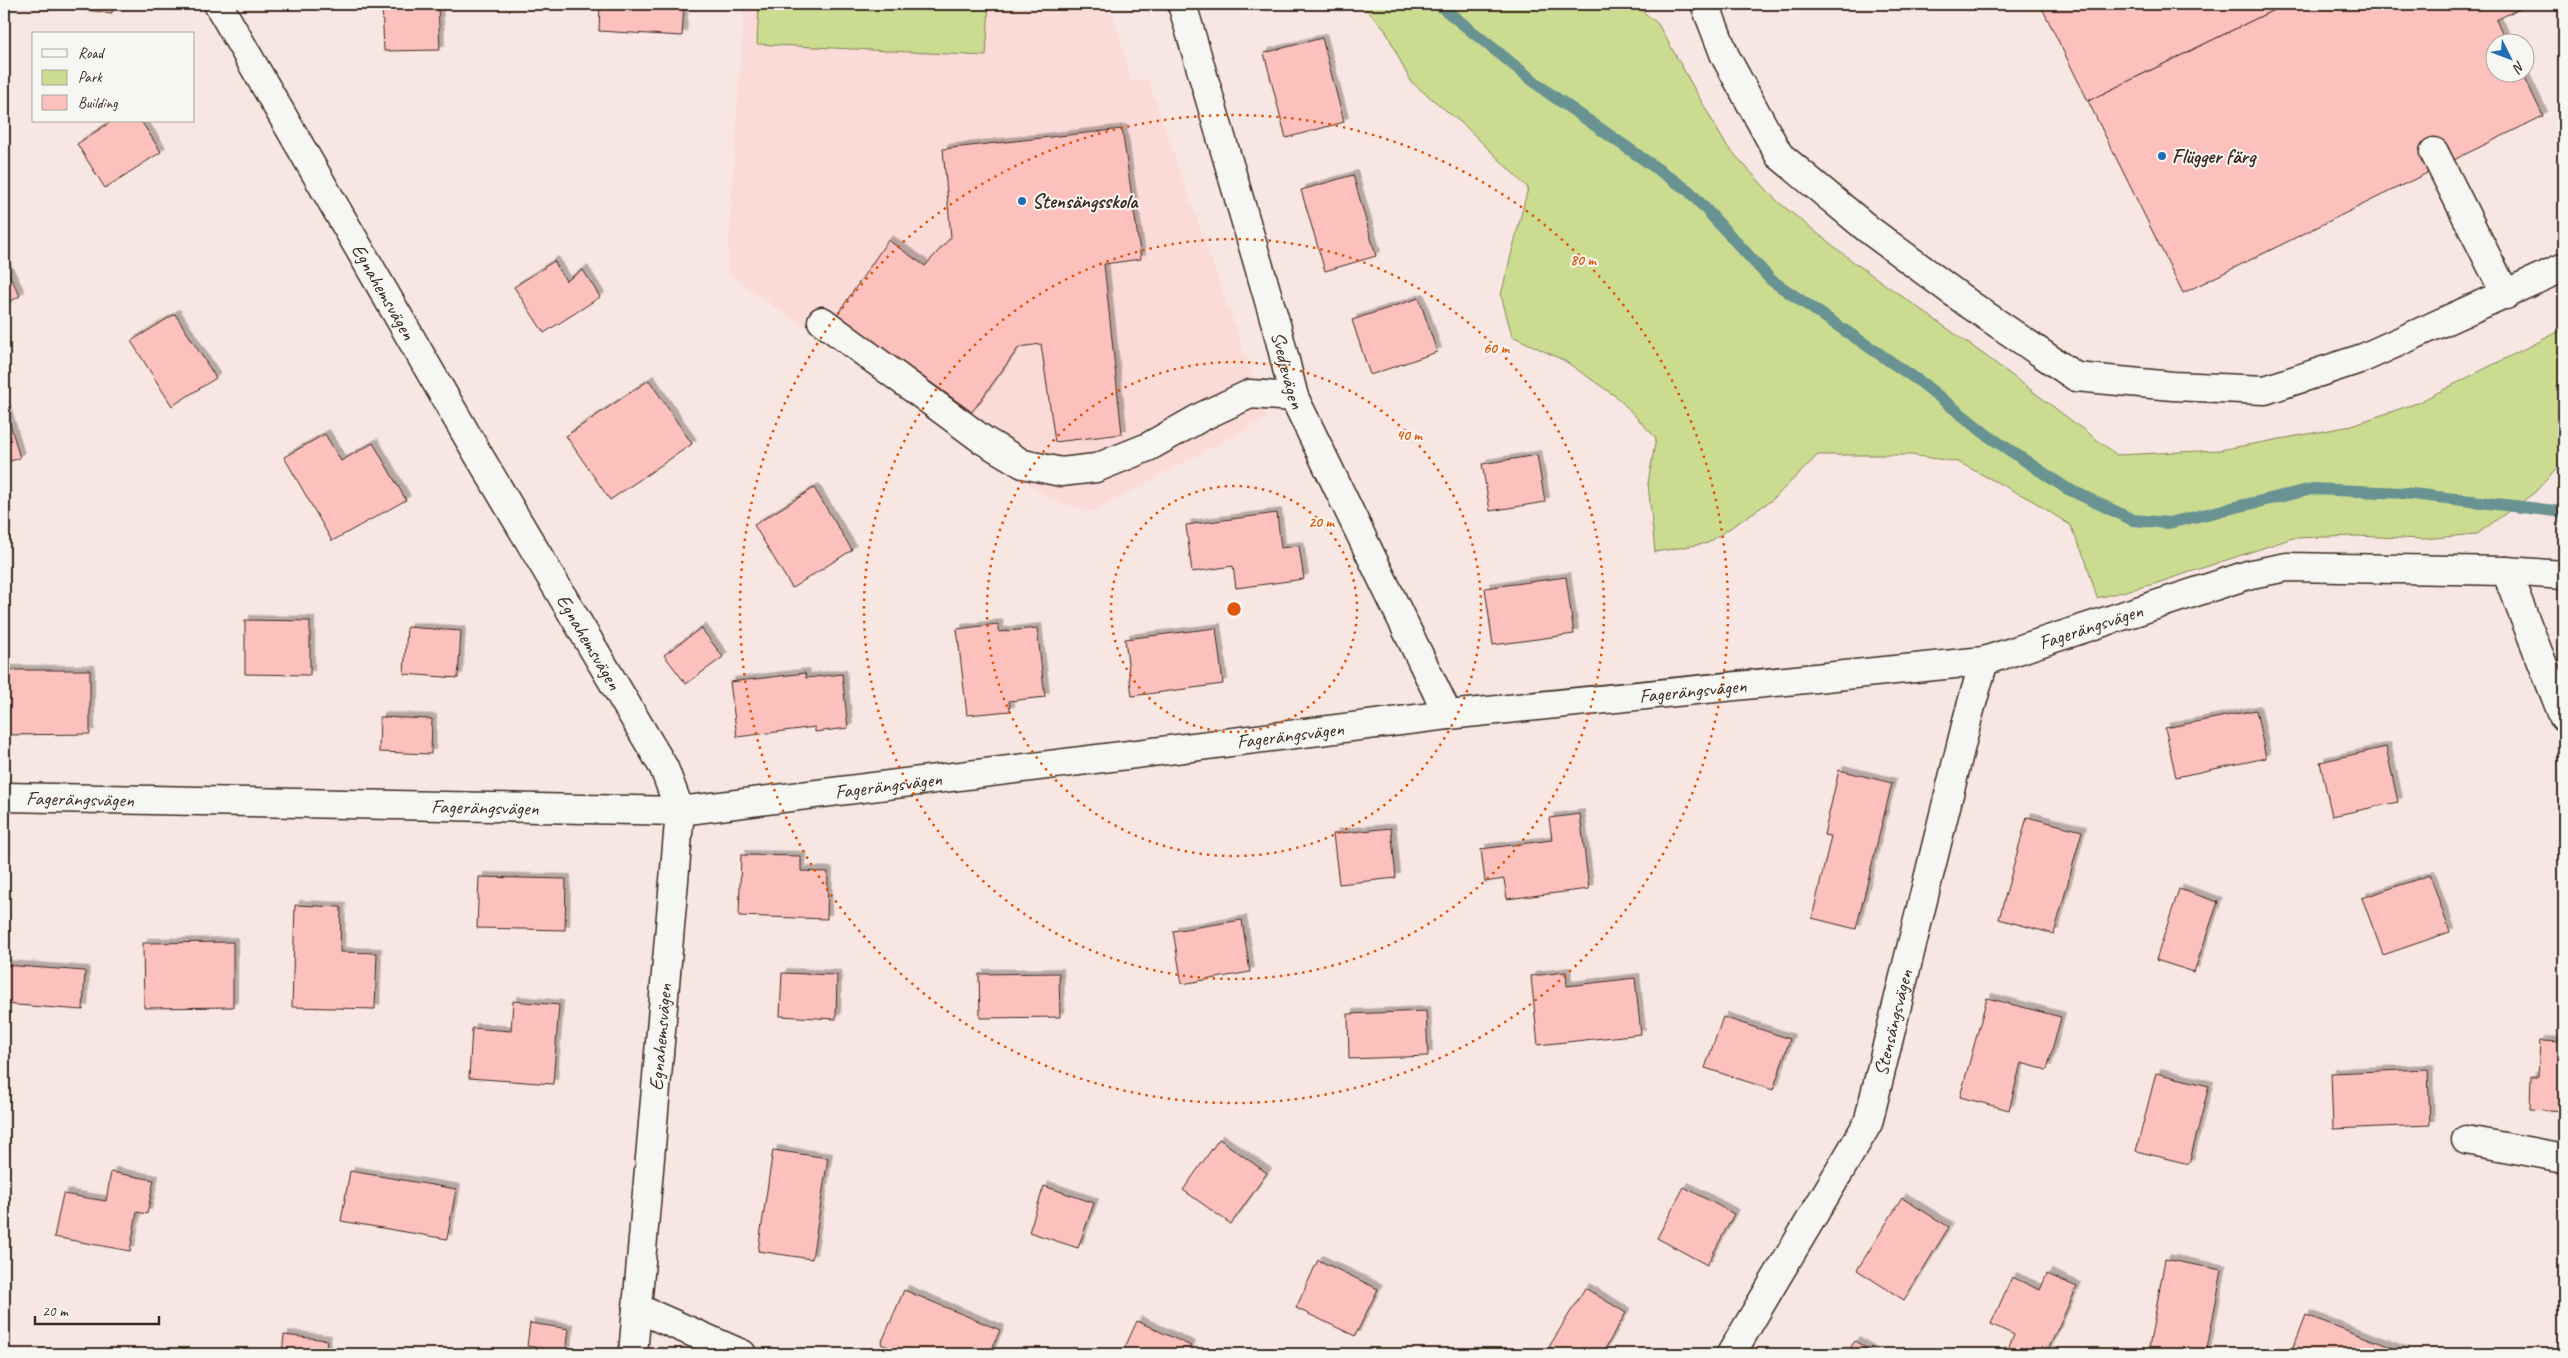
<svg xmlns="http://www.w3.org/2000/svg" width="2568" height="1358" viewBox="0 0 2568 1358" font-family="Caveat,sans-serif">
	<defs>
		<filter id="shadow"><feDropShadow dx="4.5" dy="-4.5" stdDeviation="0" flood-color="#0004"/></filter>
	</defs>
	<rect width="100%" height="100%" fill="#f8e6e2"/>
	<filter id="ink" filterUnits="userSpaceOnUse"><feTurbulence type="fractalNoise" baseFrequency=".02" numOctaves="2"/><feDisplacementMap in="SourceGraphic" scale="10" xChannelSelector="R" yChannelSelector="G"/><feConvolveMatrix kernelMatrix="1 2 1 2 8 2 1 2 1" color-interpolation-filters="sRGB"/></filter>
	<g filter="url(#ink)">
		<polygon fill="#fadbd7" points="744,4 1110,4 1132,83 1147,78 1267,418 1093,511 1078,509 1050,498 727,273"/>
		<g fill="#cbdc91" stroke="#838358">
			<polygon points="759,4 989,4 986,56 757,44"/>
			<polygon points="1361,4 1634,4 1658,24 1726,145 1778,202 1855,263 1986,356 2117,455 2220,450 2346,427 2417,403 2564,329 2564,461 2534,493 2477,534 2423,539 2357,536 2293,538 2154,584 2097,598 2086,561 2070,525 2033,501 1958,462 1911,455 1818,455 1772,500 1708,543 1655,552 1648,483 1656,438 1618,398 1565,361 1512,336 1501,295 1528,188 1465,126 1410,81 1385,29"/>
		</g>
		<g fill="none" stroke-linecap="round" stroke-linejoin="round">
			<polyline stroke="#699392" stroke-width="12" points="1438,4 1546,91 1689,191 1771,280 1922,383 1987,435 2066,488 2133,520 2169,523 2312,489 2404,493 2564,512"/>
		</g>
		<g fill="#fdc1bd" stroke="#3b2a1e" filter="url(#shadow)">
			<polygon points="32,4 113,4 112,13"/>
			<polygon points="382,4 438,4 440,50 384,51"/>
			<polygon points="600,4 684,4 682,36 599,31"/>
			<polygon points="2040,4 2286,4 2088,101"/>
			<polygon points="2286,4 2529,4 2496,20 2507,42 2496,42 2496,72 2522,72 2543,116 2183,293 2088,101"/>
			<polygon points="1322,38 1344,122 1286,138 1264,53"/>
			<polygon points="112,121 141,121 161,152 105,188 77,144"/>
			<polygon points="1122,129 1141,259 1104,264 1122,434 1055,442 1041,344 1019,347 972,412 837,315 888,240 925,266 951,237 943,149"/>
			<polygon points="1353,175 1376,256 1325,271 1301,190"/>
			<polygon points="554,261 566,281 583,270 600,297 544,333 514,287"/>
			<polygon points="4,264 20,296 4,305"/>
			<polygon points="1419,298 1437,352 1370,375 1352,320"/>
			<polygon points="175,314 216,378 172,406 131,341"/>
			<polygon points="649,380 692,444 610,500 566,436"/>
			<polygon points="4,403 20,458 4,463"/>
			<polygon points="325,434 341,461 373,443 406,500 332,541 284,457"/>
			<polygon points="1537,455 1545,502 1490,511 1482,464"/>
			<polygon points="814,488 852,550 792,588 754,525"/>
			<polygon points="1277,513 1281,548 1299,546 1304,579 1236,588 1233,566 1192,572 1186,525"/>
			<polygon points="1566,577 1574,634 1493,645 1485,588"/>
			<polygon points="245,620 310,621 310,675 245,674"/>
			<polygon points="998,624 999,632 1037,628 1045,697 1009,701 1010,711 967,715 957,629"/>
			<polygon points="407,627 461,631 458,678 404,674"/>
			<polygon points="701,628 723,657 686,684 664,655"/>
			<polygon points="1216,628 1223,684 1132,696 1125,639"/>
			<polygon points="4,670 90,670 90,734 4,735"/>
			<polygon points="805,673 806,678 842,674 848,728 815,732 815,727 737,737 730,682"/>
			<polygon points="2256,710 2266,758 2176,777 2165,728"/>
			<polygon points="380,717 432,719 431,754 379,752"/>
			<polygon points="2386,747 2398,802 2332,816 2320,762"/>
			<polygon points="1839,770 1892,783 1856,929 1812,918 1831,836 1824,835"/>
			<polygon points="1580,814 1589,889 1507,899 1504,879 1485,882 1481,849 1552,840 1549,818"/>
			<polygon points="2027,817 2082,831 2054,934 1999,919"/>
			<polygon points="1391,828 1396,878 1339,884 1333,834"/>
			<polygon points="741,855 801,856 801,871 828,872 827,919 739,916"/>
			<polygon points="2430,875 2450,932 2383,955 2362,898"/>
			<polygon points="479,877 566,879 565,930 477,928"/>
			<polygon points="2179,889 2218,902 2194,972 2156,960"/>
			<polygon points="295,905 341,907 340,952 377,953 375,1009 292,1007"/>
			<polygon points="1242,920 1250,972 1182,984 1173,931"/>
			<polygon points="233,942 233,1007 144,1008 143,943"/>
			<polygon points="4,965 85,971 83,1010 4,1004"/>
			<polygon points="1566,972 1567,986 1635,978 1641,1034 1538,1045 1531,976"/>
			<polygon points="782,973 837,975 836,1019 780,1016"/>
			<polygon points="1059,973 1060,1017 980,1018 979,974"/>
			<polygon points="1987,998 2061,1017 2047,1070 2021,1063 2009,1110 1960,1097"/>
			<polygon points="513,1001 559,1005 553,1084 469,1078 472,1028 511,1031"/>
			<polygon points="1426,1011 1428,1056 1349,1059 1348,1014"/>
			<polygon points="1723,1017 1790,1039 1773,1090 1705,1068"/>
			<polygon points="2540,1041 2564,1042 2564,1111 2530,1109 2531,1076 2538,1076"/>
			<polygon points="2428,1069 2430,1125 2333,1129 2331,1073"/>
			<polygon points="2156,1073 2209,1086 2189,1164 2136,1151"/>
			<polygon points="1219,1139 1267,1173 1231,1224 1183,1190"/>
			<polygon points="773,1150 828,1158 812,1259 758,1251"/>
			<polygon points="350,1171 456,1189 447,1239 341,1221"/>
			<polygon points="111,1172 154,1180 147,1214 137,1212 130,1251 54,1237 63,1194 106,1201"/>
			<polygon points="1044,1186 1094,1203 1078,1248 1029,1232"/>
			<polygon points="1684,1187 1734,1214 1707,1265 1657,1238"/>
			<polygon points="1902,1198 1949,1227 1904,1300 1857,1270"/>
			<polygon points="2165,1259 2222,1270 2206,1354 2148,1354"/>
			<polygon points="1318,1260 1378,1289 1355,1336 1296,1308"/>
			<polygon points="2047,1274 2077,1287 2046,1354 2006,1354 2014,1335 1991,1324 2012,1277 2040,1290"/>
			<polygon points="1585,1288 1626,1313 1602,1354 1561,1354 1549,1347"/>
			<polygon points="904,1290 1000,1330 990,1354 906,1354 881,1344"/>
			<polygon points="2306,1315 2404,1352 2403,1354 2291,1354"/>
			<polygon points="1137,1321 1191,1346 1187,1354 1122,1354"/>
			<polygon points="530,1323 569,1329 566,1352 527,1346"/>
			<polygon points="284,1335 327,1340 325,1354 282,1354"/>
			<polygon points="1855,1341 1875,1354 1846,1354"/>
		</g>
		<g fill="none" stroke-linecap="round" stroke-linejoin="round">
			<defs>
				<g id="minor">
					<path id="s1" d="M218 4 469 439 664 768 680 811 633 1354"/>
					<path id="s2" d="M1182 4 1277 328 1294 397 1448 715"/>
					<polyline points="1705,4 1725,56 1779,155 1868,229 1969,304 2076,377 2173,386 2265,390 2363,358 2564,267"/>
					<polyline points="2434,152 2506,295"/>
					<polyline points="822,321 983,440 1023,464 1061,472 1096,468 1148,447 1203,416 1250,394 1294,397"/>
					<polyline points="2506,571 2564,718"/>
					<path id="s3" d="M4 797 680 811 1448 715 1984 661 2251 574 2287 567 2506 571 2564 575"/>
					<polyline points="2466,1140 2564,1158"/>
					<polyline points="637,1308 742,1354"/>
					<path id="s4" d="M1731 1354 1868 1123 1968 717 1984 661"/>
				</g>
			</defs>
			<use href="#minor" stroke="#3b2a1e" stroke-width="31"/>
			<use href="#minor" stroke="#f6f6f2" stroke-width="28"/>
		</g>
	</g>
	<g fill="none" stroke="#df570d" stroke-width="2.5" stroke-dasharray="2.5 5">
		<circle cx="1234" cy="609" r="123"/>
		<circle cx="1234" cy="609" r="247"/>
		<circle cx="1234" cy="609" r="370"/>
		<circle cx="1234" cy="609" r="494"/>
	</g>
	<g fill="#1f6fb2" stroke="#f6f6f2" stroke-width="2">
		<circle cx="2162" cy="156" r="5"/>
		<circle cx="1022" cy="201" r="5"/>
	</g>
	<g text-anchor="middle" stroke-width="4" stroke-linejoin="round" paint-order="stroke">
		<g font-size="20" font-weight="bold" fill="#3b2a1e" stroke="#f6f6f2" text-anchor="start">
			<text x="2172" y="163">Flügger färg</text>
			<text x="1032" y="208">Stensängsskola</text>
		</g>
		<g font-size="20" fill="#3b2a1e" stroke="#f6f6f2">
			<text dy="7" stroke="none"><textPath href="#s1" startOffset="332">Egnahemsvägen</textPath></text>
			<text dy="7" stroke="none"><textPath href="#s2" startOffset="381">Svedjevägen</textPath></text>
			<text dy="7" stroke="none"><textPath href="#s3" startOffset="2101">Fagerängsvägen</textPath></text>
			<text dy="7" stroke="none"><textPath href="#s1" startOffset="738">Egnahemsvägen</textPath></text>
			<text dy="7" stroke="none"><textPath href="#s3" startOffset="1696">Fagerängsvägen</textPath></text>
			<text dy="7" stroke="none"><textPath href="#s3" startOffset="1291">Fagerängsvägen</textPath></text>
			<text dy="7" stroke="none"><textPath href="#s3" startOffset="886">Fagerängsvägen</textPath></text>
			<text dy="7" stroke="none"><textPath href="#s3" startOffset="76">Fagerängsvägen</textPath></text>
			<text dy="7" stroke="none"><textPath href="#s3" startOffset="481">Fagerängsvägen</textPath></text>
			<text dy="7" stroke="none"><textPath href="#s4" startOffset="372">Stensängsvägen</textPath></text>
			<text transform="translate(660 1037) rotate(-85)" y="7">Egnahemsvägen</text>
		</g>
	</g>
	<circle cx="1234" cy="609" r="8" fill="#df570d" stroke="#f6f6f2" stroke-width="2.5"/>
	<g font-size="15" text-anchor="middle" font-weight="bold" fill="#df570d" stroke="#f6f6f2" stroke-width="4" stroke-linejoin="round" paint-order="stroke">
		<text x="1583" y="265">80 m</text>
		<text x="1496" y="353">60 m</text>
		<text x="1409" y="440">40 m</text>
		<text x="1321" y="527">20 m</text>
	</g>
	<rect width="2568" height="1358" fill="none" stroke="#f6f6f2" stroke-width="20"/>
	<rect x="10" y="10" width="2548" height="1338" fill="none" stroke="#3b2a1e" stroke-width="2" filter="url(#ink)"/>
	<rect x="32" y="32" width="162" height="90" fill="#f6f6f2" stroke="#aba49d"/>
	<rect x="42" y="49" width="25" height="8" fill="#f6f6f2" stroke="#aba49d"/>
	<text x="78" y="58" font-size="15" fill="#3b2a1e">Road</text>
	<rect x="42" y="70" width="25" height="15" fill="#cbdc91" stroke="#aba49d"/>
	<text x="78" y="82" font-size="15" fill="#3b2a1e">Park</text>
	<rect x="42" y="95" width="25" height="15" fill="#fdc1bd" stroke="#aba49d"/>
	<text x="78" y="108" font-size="15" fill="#3b2a1e">Building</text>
	<g transform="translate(2510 58) rotate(132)"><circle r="24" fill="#f6f6f2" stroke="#aba49d"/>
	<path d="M0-4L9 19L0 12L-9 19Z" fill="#1f6fb2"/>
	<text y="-8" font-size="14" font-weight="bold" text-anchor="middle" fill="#3b2a1e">N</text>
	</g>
	<path d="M35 1316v8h124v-8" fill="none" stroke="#3b2a1e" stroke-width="2.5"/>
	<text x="42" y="1316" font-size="15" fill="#3b2a1e" stroke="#f6f6f2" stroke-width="4" paint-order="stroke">20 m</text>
</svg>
